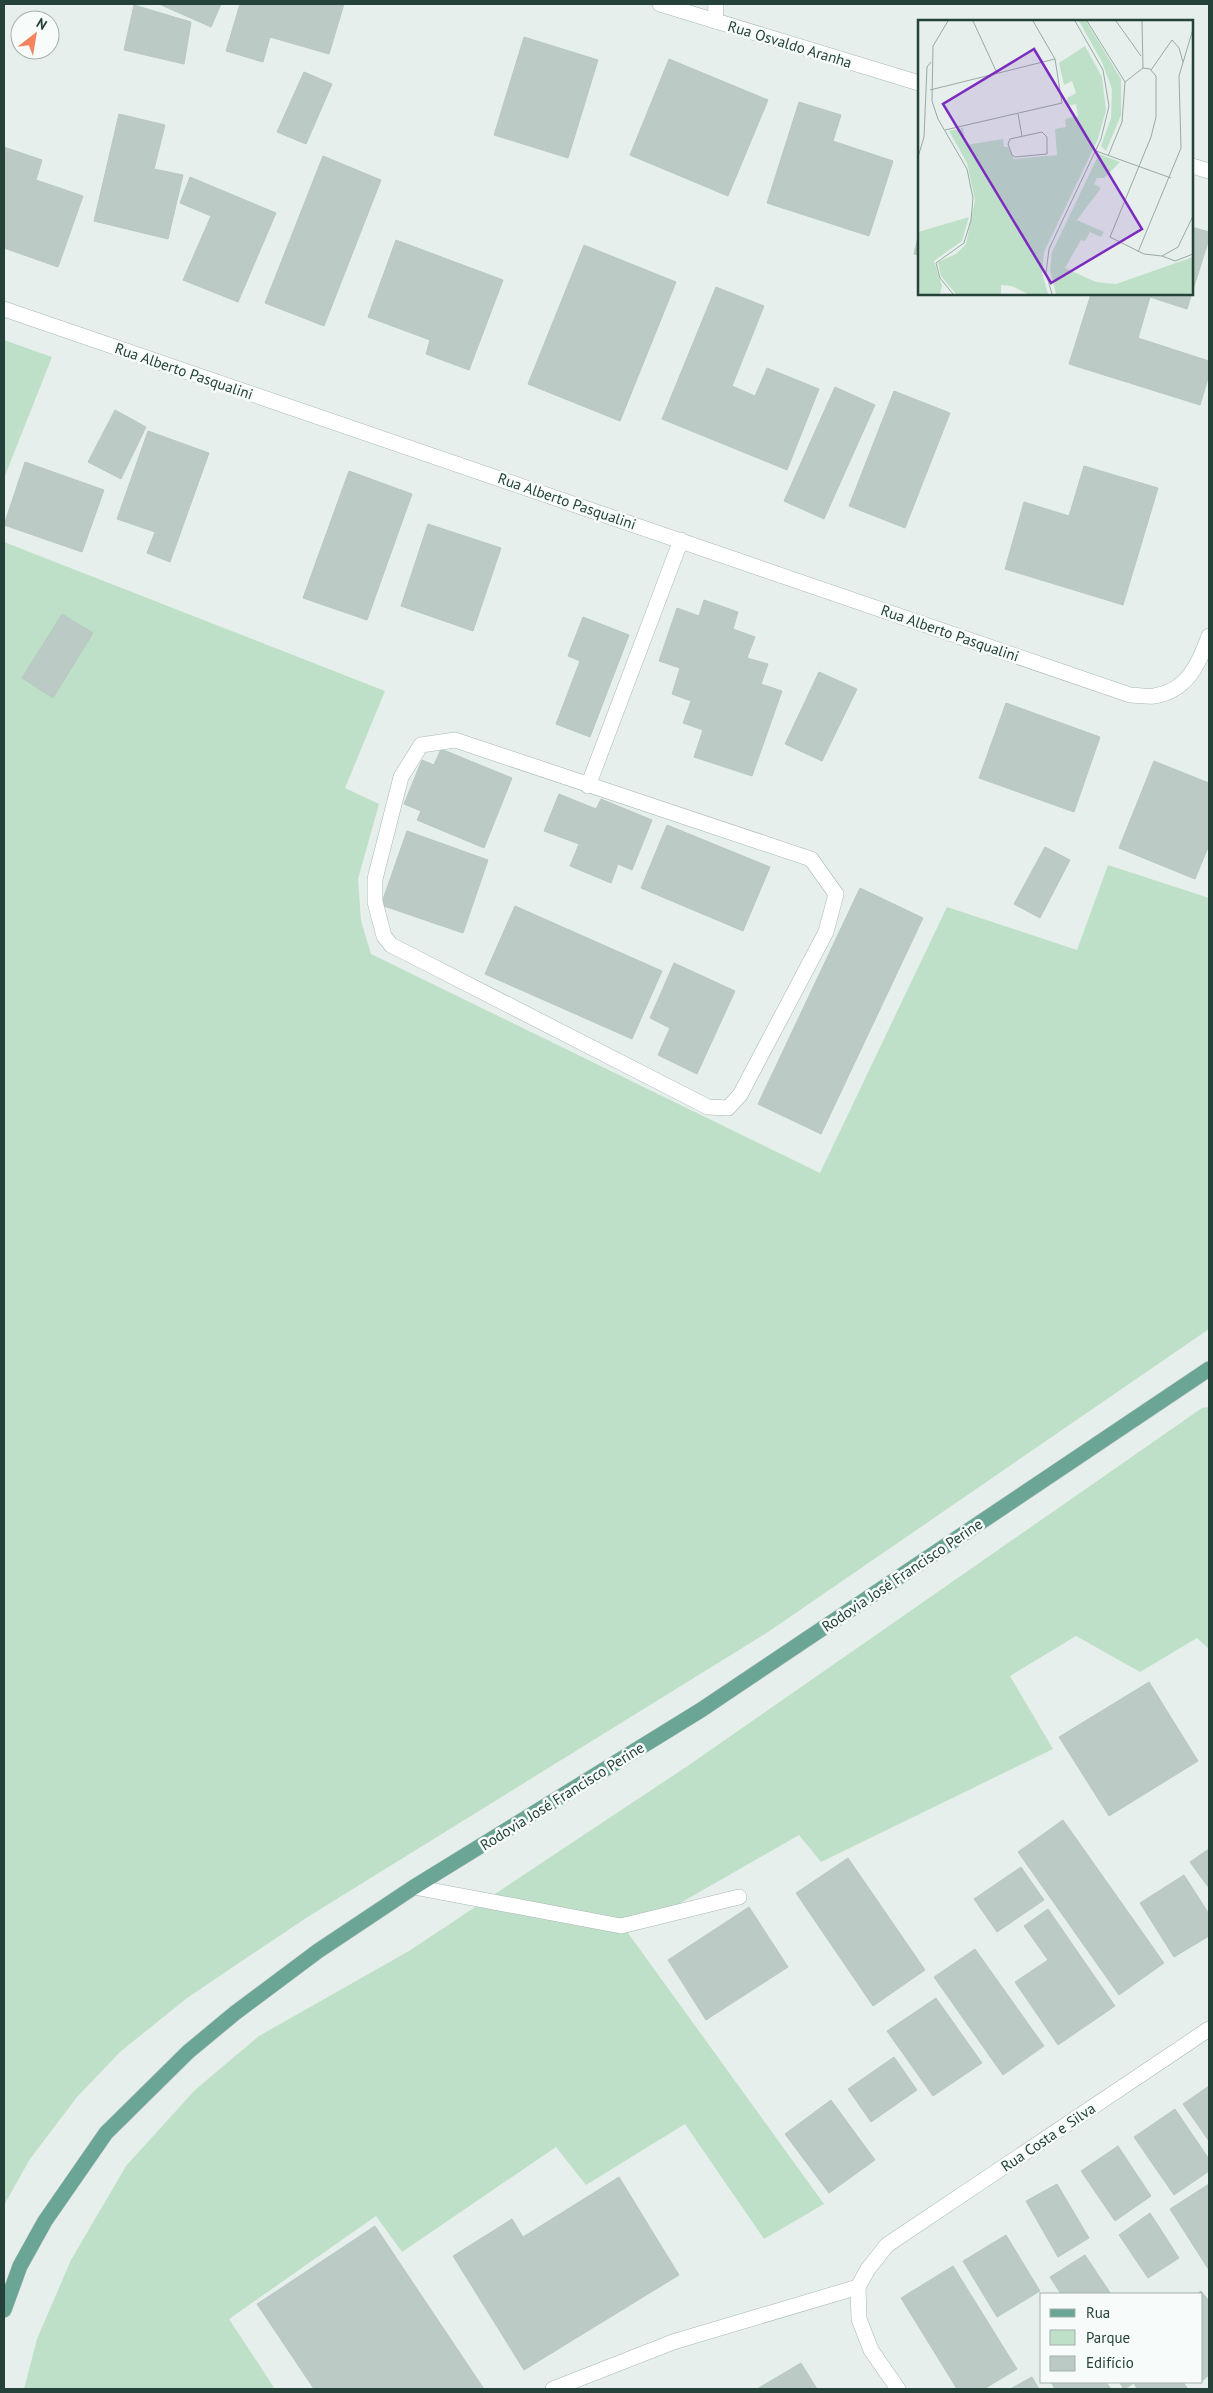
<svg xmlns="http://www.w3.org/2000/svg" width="1213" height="2393" viewBox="0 0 1213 2393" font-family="'PT Sans',sans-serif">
  <rect width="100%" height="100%" fill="#e6efeb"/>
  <!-- green -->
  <g fill="#bfe0c8">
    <path d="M4 340 52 357 4 478Z"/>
    <path d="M4 542 385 691 345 788 379 804 358 879 361 921 371 954 820 1173 947 907 1077 950 1108 865 1209 898V1329L768 1632 306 1918 187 1998 120 2052 77 2097 30 2159 4 2205Z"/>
    <path d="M1209 1407V1649L1197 1638 1140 1672 1076 1636 1010 1676 1053 1749 821 1862 799 1835 628 1933 824 2204 764 2239 685 2124 586 2185 556 2147 402 2252 376 2216 229 2319 275 2389H24L37 2339 71 2260 126 2166 195 2090 259 2036 409 1951 689 1765 1202 1408Z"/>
  </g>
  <!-- building -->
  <g fill="#bbcac4" stroke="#b8c9c2">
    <path d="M159 4H221L211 27Z"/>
    <path d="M240 4H344L329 54 270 37 263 62 226 51Z"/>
    <path d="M134 5 191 22 184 64 124 50Z"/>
    <path d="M524 37 598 60 568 158 494 135Z"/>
    <path d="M669 59 768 100 728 196 630 155Z"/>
    <path d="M304 72 332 84 306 144 277 132Z"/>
    <path d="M799 102 841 115 833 141 893 161 869 236 767 203Z"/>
    <path d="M119 114 165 125 154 169 183 175 168 239 94 221Z"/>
    <path d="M4 147 42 160 36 180 83 196 58 267 4 248Z"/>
    <path d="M323 156 381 180 324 326 265 303Z"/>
    <path d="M190 177 276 213 238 302 183 280 211 216 180 203Z"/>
    <path d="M1192 227 1209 232V239L1187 309 1150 297 1138 338 1209 361V375L1200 405 1069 364 1091 294H1192Z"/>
    <path d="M919 233V255L914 254Z"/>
    <path d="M396 240 503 280 469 370 426 354 430 340 368 317Z"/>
    <path d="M584 245 676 282 620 421 528 384Z"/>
    <path d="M716 287 764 306 732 386 755 396 767 368 819 389 787 470 662 419Z"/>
    <path d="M835 387 875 405 824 519 784 501Z"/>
    <path d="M894 391 950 413 905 528 849 506Z"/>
    <path d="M115 410 146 427 121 479 88 462Z"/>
    <path d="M148 431 209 453 170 562 147 553 155 532 117 519Z"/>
    <path d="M25 462 104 490 82 552 4 525Z"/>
    <path d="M1084 466 1158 488 1123 605 1005 569 1024 502 1069 516Z"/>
    <path d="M349 471 412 494 367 620 303 598Z"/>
    <path d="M428 524 501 548 473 631 401 606Z"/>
    <path d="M704 600 738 612 733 629 755 637 747 658 768 664 761 684 782 691 752 776 694 757 703 730 683 723 691 701 672 694 680 668 659 661 677 608 699 616Z"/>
    <path d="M62 614 93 633 53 698 22 678Z"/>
    <path d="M583 617 629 635 590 737 556 724 580 661 568 656Z"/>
    <path d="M819 672 857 689 822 761 785 744Z"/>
    <path d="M1006 703 1100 737 1074 812 979 778Z"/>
    <path d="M441 749 512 778 484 848 417 820 421 811 404 804 422 760 434 765Z"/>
    <path d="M1154 761 1209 783V845L1195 879 1119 848Z"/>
    <path d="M559 794 596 809 601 799 652 820 632 870 618 864 611 883 570 866 579 844 544 831Z"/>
    <path d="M667 825 770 867 743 931 641 888Z"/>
    <path d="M407 831 488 860 463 933 381 905Z"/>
    <path d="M1045 847 1070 860 1040 918 1014 904Z"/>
    <path d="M860 888 923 918 821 1134 758 1104Z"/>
    <path d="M515 906 662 971 632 1039 485 974Z"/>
    <path d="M674 963 735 991 697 1074 658 1055 670 1028 650 1018Z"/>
    <path d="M1149 1682 1198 1761 1109 1816 1059 1737Z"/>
    <path d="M1063 1820 1164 1963 1119 1995 1018 1852Z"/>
    <path d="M1209 1849V1888L1190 1862Z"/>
    <path d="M848 1858 925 1970 873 2006 796 1893Z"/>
    <path d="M1021 1867 1044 1900 997 1932 974 1899Z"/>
    <path d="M1184 1875 1209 1914V1936L1174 1957 1140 1903Z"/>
    <path d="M749 1907 788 1967 706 2020 668 1960Z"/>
    <path d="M1048 1909 1115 2006 1058 2045 1015 1982 1048 1960 1024 1926Z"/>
    <path d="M975 1949 1044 2046 1003 2075 934 1977Z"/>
    <path d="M936 1998 982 2063 933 2096 887 2031Z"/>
    <path d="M894 2057 917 2090 871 2122 848 2089Z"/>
    <path d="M1209 2086V2141L1183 2104Z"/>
    <path d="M831 2100 875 2160 829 2193 785 2134Z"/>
    <path d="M1175 2109 1209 2159V2171L1174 2195 1134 2137Z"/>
    <path d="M1118 2146 1151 2196 1115 2221 1081 2171Z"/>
    <path d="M619 2177 679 2275 524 2370 453 2256 512 2219 523 2237Z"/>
    <path d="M1057 2184 1089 2238 1058 2257 1026 2201Z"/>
    <path d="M1209 2184V2270L1170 2209Z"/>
    <path d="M1150 2213 1179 2258 1148 2278 1119 2235Z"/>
    <path d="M375 2226 484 2389H314L257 2304Z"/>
    <path d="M1006 2235 1040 2291 997 2317 963 2261Z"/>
    <path d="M1085 2255 1111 2294H1061L1050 2277Z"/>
    <path d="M953 2266 1017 2369 984 2389H957L901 2298Z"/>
    <path d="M1201 2291 1209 2301V2375L1202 2381V2294H1197Z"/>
    <path d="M801 2363 817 2389H757Z"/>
    <path d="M1032 2377 1039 2389H1010Z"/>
    <path d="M1051 2382H1106L1111 2389H1055Z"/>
    <path d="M1119 2382H1183L1188 2389H1137L1134 2383 1124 2389Z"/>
  </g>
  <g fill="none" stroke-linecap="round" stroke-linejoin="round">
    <!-- lane casing -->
    <g stroke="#a8b8b2" stroke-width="16">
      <g id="lane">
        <path d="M414 1887 621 1926 739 1897"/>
        <path d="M553 2389 673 2342 858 2287"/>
      </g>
    </g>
    <!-- street casing -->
    <g stroke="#a8b8b2" stroke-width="16">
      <g id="street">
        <path d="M660 4 919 83"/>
        <path d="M715 21 716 4"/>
        <path d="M1192 166 1209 171"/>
        <path d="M4 309 1130 695C1138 695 1146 697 1154 696 1187 691 1199 664 1209 636"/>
        <path d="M455 740 811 859 836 894 826 932 740 1095 728 1108 708 1107 391 945 384 936 375 902V879L401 777 421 745Z"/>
        <path d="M588 786 681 540"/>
        <path d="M898 2389 871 2350 859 2319 858 2287 868 2269 887 2245 1209 2029"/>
      </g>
    </g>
    <!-- primary casing -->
    <g stroke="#c2cac8" stroke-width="16">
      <path id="primary" d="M4 2310 20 2266 45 2221 106 2133 188 2052 235 2013 318 1951 414 1887 701 1710 1209 1369"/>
    </g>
    <!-- lane -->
    <use href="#lane" stroke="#fff" stroke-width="15"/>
    <!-- street -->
    <use href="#street" stroke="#fff" stroke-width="15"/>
    <!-- primary -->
    <use href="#primary" stroke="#6aa596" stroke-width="15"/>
  </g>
  <g text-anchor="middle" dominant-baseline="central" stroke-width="5" stroke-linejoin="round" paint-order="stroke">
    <!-- street labels -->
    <g font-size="15" fill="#24423a" stroke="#f7fbf9">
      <text transform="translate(790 44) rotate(17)">Rua Osvaldo Aranha</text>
      <text transform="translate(184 371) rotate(19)">Rua Alberto Pasqualini</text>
      <text transform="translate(567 501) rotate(19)">Rua Alberto Pasqualini</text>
      <text transform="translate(950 633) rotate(19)">Rua Alberto Pasqualini</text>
      <text transform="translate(902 1575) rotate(-34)">Rodovia José Francisco Perine</text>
      <text transform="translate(562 1796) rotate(-32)">Rodovia José Francisco Perine</text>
      <text transform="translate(1048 2137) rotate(-34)">Rua Costa e Silva</text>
    </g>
  </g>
  <!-- overview -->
  <g transform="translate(918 20)">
    <rect width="275" height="275" fill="#e6efeb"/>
    <path d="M161 1H168L203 59V95L188 131 183 126 193 98 194 69 184 42ZM167 26 184 57 188 90 180 119 126 232 124 253 130 274H110L94 266 83 265V274H38L23 256 20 242 38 234 48 224 57 180 49 143 31 111 45 108 48 125 85 119 86 127H90L96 139 139 135 137 109 148 107 147 99 160 96 158 84 150 86 149 78 158 73 154 61 146 65 141 43ZM181 134 202 142 186 158H179L176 164 183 168 159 200 186 212 183 217 172 212 167 221 163 220 147 248 178 262 198 264 275 237V274H138L132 250 134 232ZM51 197 44 221 16 241 24 266 22 274H0V212Z" fill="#bfe0c8"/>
    <path fill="none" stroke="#98aaa4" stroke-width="1" d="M30 1 15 26 14 81 20 99 49 149 55 178 53 200 46 223 18 243 22 258 35 274M55 1 79 53M169 1 207 62 204 102 190 136M198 1 223 36M224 1 225 48M225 48 232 49 238 56V97L233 117 192 217 226 234 244 236 260 227 275 196M233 50 254 20 261 28 265 42M207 62 225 48M12 70 137 39M100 94 104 116M27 110 144 83 137 39 115 1M124 112 129 117V134L97 137 94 135 90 124 92 119ZM178 131 253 158M0 137 6 117 9 47 13 42M220 232 263 128 261 56 275 9M244 236 257 241 275 234M134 274 128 253 131 229 183 119 191 86 185 50 157 1"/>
    <path fill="#7b2cbf" fill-opacity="0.15" stroke="#7b2cbf" stroke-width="2.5" d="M116 29 224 209 133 263 25 84Z"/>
    <rect width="275" height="275" fill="none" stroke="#24423a" stroke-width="2.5"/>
  </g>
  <!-- border -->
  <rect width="1213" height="2393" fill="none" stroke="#24423a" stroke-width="10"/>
  <!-- legend -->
  <rect x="1040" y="2293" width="162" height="90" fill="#f7fbf9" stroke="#a3b1ad"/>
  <rect x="1050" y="2309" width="25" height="8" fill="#6aa596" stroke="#a3b1ad"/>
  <text x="1086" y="2318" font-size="15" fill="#24423a">Rua</text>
  <rect x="1050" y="2330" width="25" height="15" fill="#bfe0c8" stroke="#a3b1ad"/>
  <text x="1086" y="2343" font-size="15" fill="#24423a">Parque</text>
  <rect x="1050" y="2356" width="25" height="15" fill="#bbcac4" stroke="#a3b1ad"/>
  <text x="1086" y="2368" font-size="15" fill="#24423a">Edifício</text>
  <!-- north arrow -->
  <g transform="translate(35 35) rotate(31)"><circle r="24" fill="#f7fbf9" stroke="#a3b1ad"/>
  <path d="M0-4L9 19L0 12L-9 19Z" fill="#f4845f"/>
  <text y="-8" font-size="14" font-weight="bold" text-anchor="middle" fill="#24423a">N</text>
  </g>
</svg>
